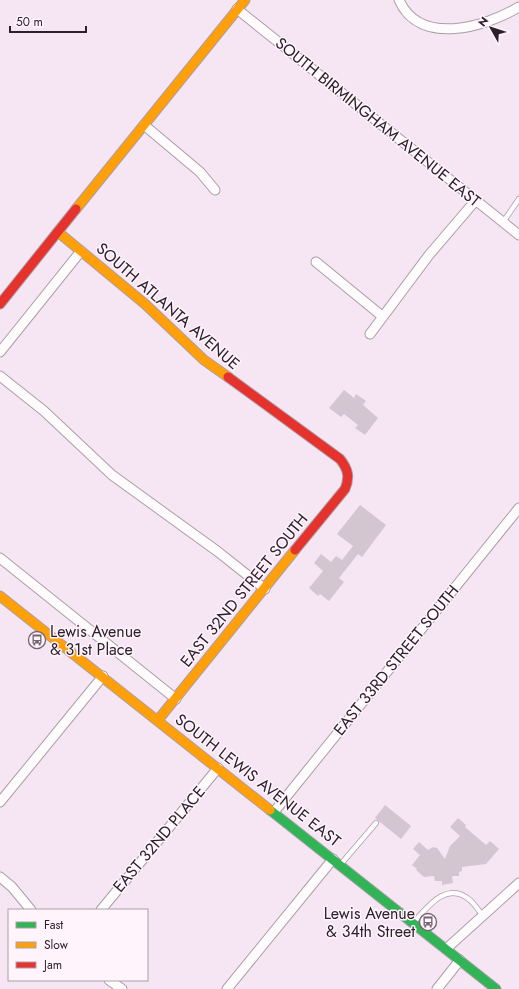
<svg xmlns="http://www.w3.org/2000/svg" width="519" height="989" viewBox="0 0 519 989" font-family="Jost,sans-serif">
  <rect width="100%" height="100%" fill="#f6e6f3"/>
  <!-- building -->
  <g fill="#d3c6d0">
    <path d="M344 390 354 398 356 394 366 401 363 405 378 418 365 435 355 428 358 425 344 414 341 417 329 408Z"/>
    <path d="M360 505 386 525 362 557 358 554 339 578 344 582 329 601 320 594 318 596 309 588 323 571 314 563 321 554 331 562 336 556 342 560 353 546 337 534Z"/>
    <path d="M385 805 411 826 401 839 375 818Z"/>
    <path d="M458 818 466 825 465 827 486 845 490 841 499 849 486 864 462 867V871L459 872V876H452L453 883 442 885V881H435L434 876 424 877 416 870 417 869 412 865 420 855 413 849 419 842 428 850 433 847 437 848 445 859 450 846 460 836 450 827Z"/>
  </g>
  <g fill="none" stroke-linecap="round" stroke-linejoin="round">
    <!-- lane casing -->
    <g stroke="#ab9ea8" stroke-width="6">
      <g id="lane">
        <path d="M503 222 519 199"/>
        <path d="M341 864 376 823"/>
        <path d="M414 922C429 905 448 880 471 901 476 906 479 911 483 916"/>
      </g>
    </g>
    <!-- street casing -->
    <g stroke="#ab9ea8" stroke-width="11">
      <g id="street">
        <path d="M399 0C420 47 485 27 519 7"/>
        <path d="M237 9 519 235"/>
        <path d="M144 125 200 172 215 190"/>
        <path d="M316 262 382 316"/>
        <path d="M370 334 429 255 476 200"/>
        <path d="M0 352 81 251"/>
        <path d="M0 376 44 411 112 475 217 551 265 589"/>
        <path d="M0 558 176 699"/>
        <path d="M0 802 103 676"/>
        <path d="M274 812 519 508"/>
        <path d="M0 877 12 887 31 910"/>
        <path d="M101 910 218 768"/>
        <path d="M446 949 519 883"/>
        <path d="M109 980 122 989"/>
        <path d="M227 989 333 859"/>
        <path d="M437 989 460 960"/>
      </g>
    </g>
    <!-- fast casing -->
    <g stroke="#ab9ea8" stroke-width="11">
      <path id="fast" d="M270 810 496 989"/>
    </g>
    <!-- slow casing -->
    <g stroke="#ab9ea8" stroke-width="11">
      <g id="slow">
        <path d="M76 209 245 0"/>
        <path d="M58 232 145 304 204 360 228 377"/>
        <path d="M0 596 270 810"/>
        <path d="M158 720 295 550"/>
      </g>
    </g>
    <!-- jam casing -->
    <g stroke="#ab9ea8" stroke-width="11">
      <g id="jam">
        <path d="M0 304 76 209"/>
        <path d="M228 377 340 459C348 469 350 477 345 489L295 550"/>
      </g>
    </g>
    <!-- lane -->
    <use href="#lane" stroke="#fefbfd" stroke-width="4.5"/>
    <!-- street -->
    <use href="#street" stroke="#fefbfd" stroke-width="9"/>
    <!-- fast -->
    <use href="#fast" stroke="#30b455" stroke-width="9"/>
    <!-- slow -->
    <use href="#slow" stroke="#ff9f0a" stroke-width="9"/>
    <!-- jam -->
    <use href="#jam" stroke="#e5322d" stroke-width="9"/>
  </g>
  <!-- icons -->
  <defs>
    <g id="bus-ring" transform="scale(0.9)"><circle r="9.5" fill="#fff3fc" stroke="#736670" stroke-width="1.5"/><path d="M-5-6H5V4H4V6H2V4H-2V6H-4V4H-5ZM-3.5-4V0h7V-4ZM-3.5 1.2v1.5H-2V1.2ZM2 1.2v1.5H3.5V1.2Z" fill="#736670"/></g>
  </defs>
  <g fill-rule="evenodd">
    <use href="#bus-ring" x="37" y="640"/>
    <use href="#bus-ring" x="428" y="922"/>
  </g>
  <g text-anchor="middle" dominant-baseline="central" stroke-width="3" stroke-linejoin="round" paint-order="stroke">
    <!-- street labels -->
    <g font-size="16" fill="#2c212a" stroke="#fff3fc">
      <text transform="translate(378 122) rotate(39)">SOUTH BIRMINGHAM AVENUE EAST</text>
      <text transform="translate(168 306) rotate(41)">SOUTH ATLANTA AVENUE</text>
      <text transform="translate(244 590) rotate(-51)">EAST 32ND STREET SOUTH</text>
      <text transform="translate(396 660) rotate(-51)">EAST 33RD STREET SOUTH</text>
      <text transform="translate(258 780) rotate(38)">SOUTH LEWIS AVENUE EAST</text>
      <text transform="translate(159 839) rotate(-50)">EAST 32ND PLACE</text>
    </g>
    <!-- poi labels -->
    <g font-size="16" fill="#2c212a" stroke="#fff3fc" text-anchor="start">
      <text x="50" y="631">Lewis Avenue<tspan x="50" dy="18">&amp; 31st Place</tspan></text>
      <text x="415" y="913" text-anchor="end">Lewis Avenue<tspan x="415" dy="18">&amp; 34th Street</tspan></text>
    </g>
  </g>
  <!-- legend -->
  <rect x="8" y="909" width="140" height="72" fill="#fff3fc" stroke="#ab9fa8"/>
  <rect x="16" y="922" width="20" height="6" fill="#30b455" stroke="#ab9fa8"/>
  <text x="44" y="929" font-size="12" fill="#2c212a">Fast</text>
  <rect x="16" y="942" width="20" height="6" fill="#ff9f0a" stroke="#ab9fa8"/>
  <text x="44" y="949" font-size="12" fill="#2c212a">Slow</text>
  <rect x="16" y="962" width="20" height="6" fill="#e5322d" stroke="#ab9fa8"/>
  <text x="44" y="969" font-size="12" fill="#2c212a">Jam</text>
  <!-- north arrow -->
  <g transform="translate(491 28) rotate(309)" stroke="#fff3fc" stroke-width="3" paint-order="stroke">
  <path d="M0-3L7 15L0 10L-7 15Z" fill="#2c212a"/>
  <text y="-6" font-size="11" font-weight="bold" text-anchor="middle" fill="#2c212a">N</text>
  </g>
  <!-- scale -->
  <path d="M10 26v6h76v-6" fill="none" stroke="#2c212a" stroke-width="2"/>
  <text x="16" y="26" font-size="12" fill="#2c212a" stroke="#fff3fc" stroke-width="3" paint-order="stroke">50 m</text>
</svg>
